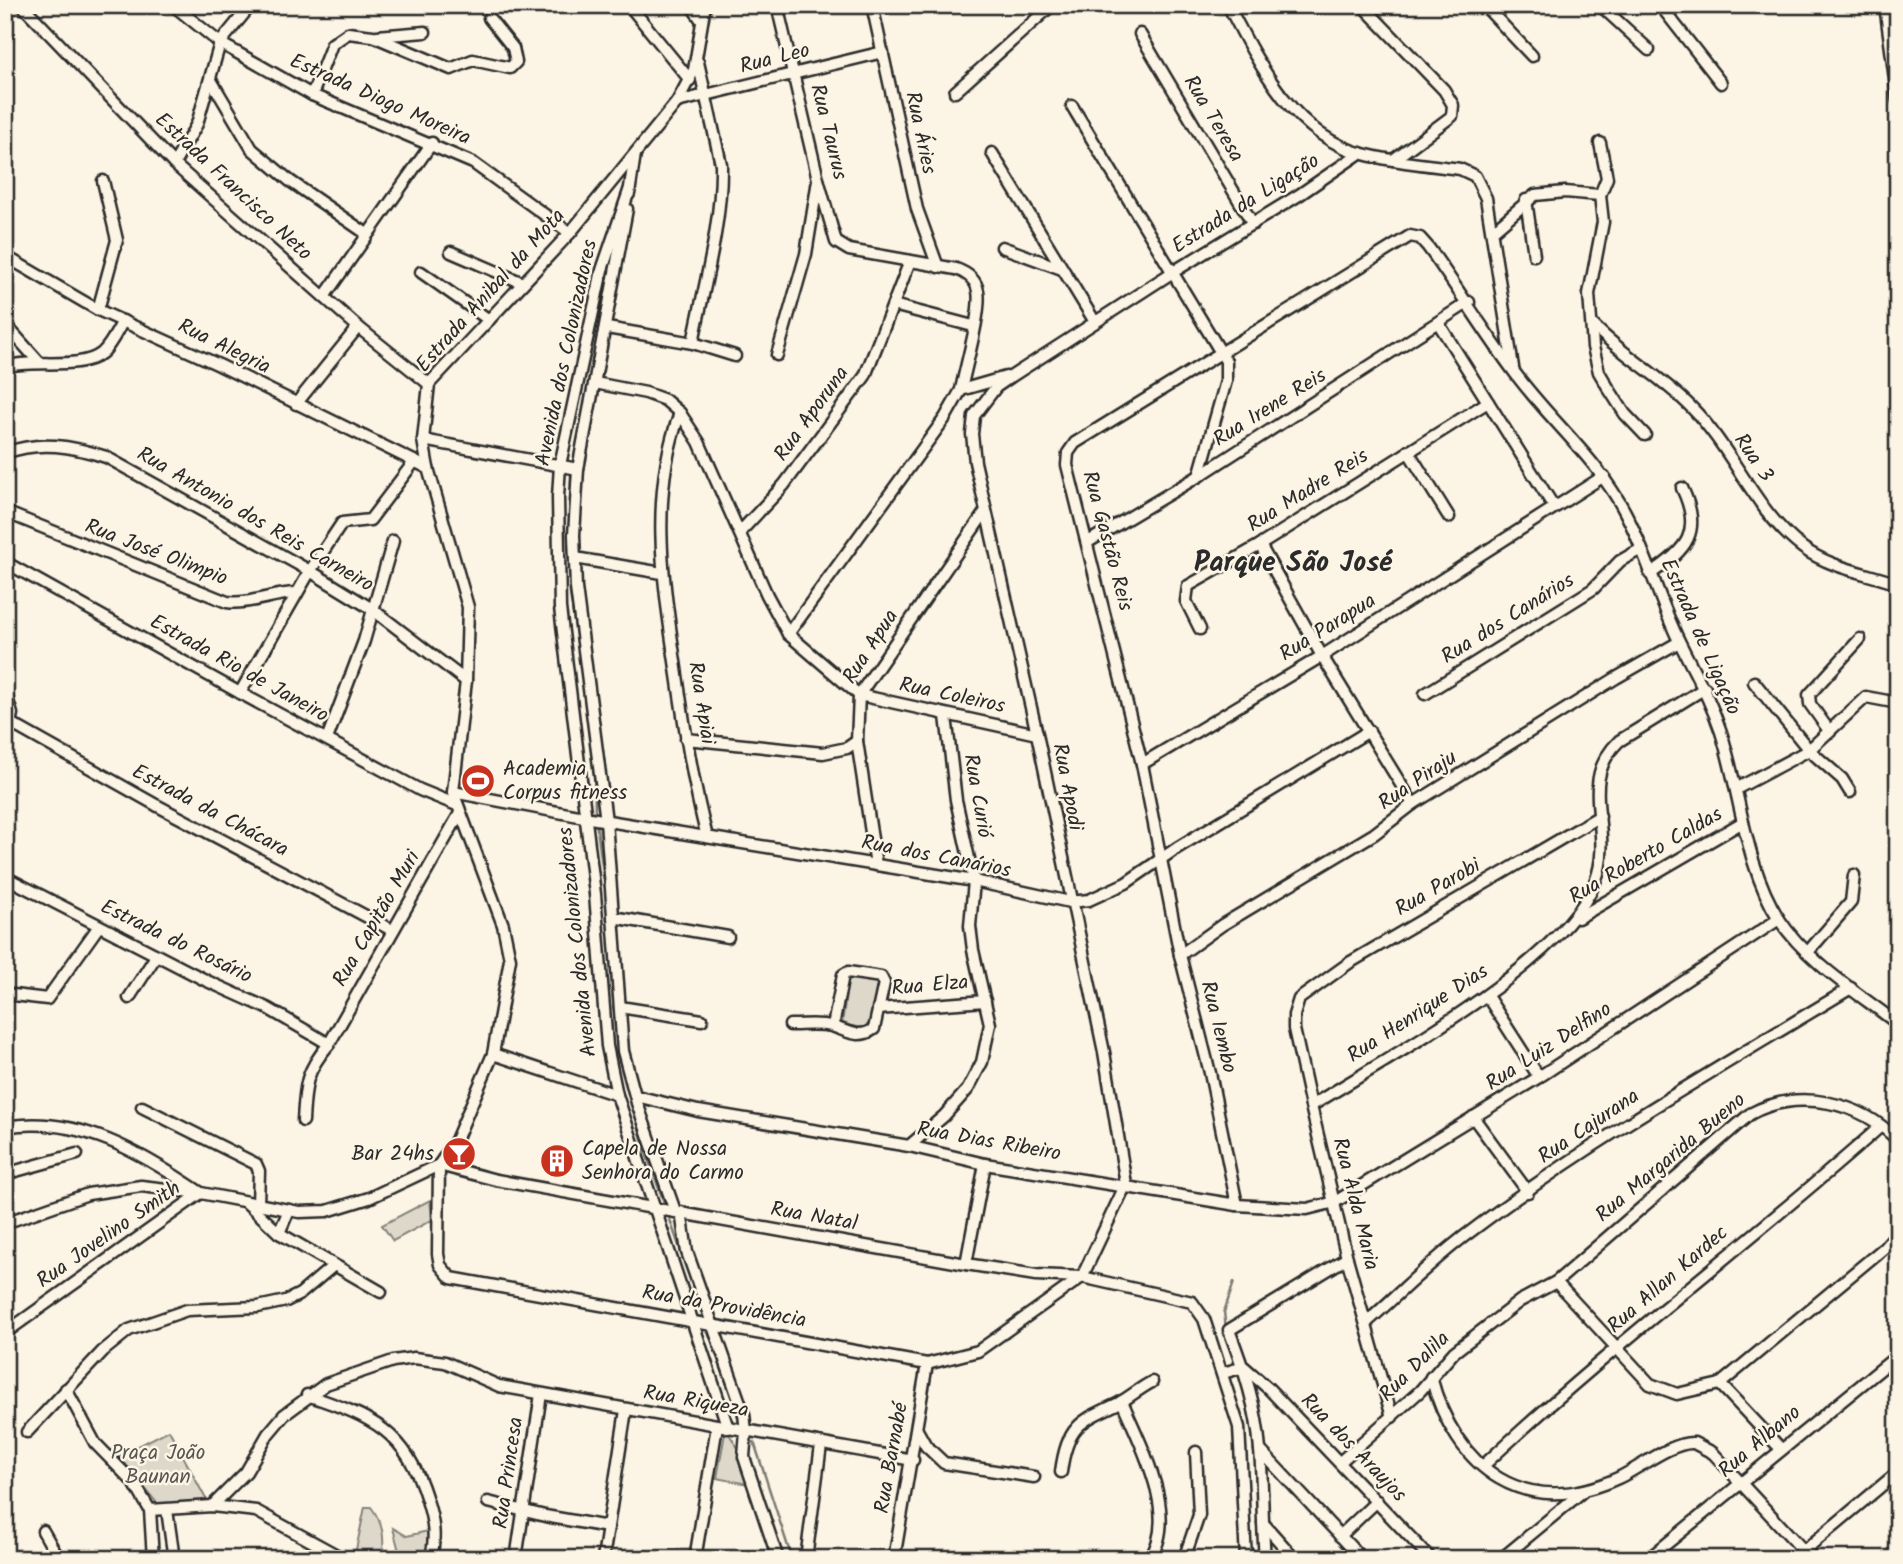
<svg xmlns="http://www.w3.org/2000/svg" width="1903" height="1564" viewBox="0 0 1903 1564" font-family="Kalam,sans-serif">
  <rect width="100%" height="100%" fill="#fcf5e5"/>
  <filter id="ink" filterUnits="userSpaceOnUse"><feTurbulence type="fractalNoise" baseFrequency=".0143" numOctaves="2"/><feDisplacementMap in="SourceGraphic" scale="14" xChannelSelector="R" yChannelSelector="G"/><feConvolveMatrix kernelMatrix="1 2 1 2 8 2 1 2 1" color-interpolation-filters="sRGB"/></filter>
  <g filter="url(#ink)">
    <!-- green -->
    <g fill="#ded8ca" stroke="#84827a" stroke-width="2">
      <path d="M848 978 877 982 871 1029 842 1025Z"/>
      <path d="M430 1200 432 1220 393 1241 382 1225Z"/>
      <path d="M169 1430 207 1501 160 1507 119 1456Z"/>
      <path d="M725 1433 729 1434 738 1448 748 1484 717 1478Z"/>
      <path d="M365 1507H371C384 1524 384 1537 383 1559H354Z"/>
      <path d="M393 1528 407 1536 428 1531 432 1538 428 1559H401Z"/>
    </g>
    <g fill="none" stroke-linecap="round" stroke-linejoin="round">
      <!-- stream -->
      <g stroke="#7d7b74" stroke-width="2.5">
        <path d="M603 308 612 256"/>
        <path d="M570 526 571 473 591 373"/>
        <path d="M570 553V593L584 689"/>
        <path d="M594 761 595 814"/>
        <path d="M596 821 607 902 620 1062 646 1153 666 1208"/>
        <path d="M668 1214 705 1321"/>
        <path d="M707 1327 739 1419"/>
        <path d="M1226 1329 1224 1312 1234 1282"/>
        <path d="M754 1442 792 1559"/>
        <path d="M1256 1468 1258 1500"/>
      </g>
      <!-- minor casing -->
      <g stroke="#2b2b2b" stroke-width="15">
        <g id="minor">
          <path d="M22 5 174 164 358 327 429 384"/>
          <path d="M173 5 220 43 312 95 473 163 570 233"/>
          <path d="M629 5 690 80"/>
          <path d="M691 5 702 21"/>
          <path d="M777 5 818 179 836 242 849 250 956 269C967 273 976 279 978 291 982 311 965 368 961 390"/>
          <path d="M872 5 917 209 938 267"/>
          <path d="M1228 5C1258 63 1294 136 1363 154 1394 162 1428 165 1460 169L1475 176 1486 198 1513 367"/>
          <path d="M1362 5 1444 90 1453 105 1452 116 1393 160"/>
          <path d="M1484 5 1532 56"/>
          <path d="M1600 5 1649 50"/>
          <path d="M1660 5 1721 83"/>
          <path d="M1885 5 1898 101"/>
          <path d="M1140 34 1253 224"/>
          <path d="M377 36 425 32"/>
          <path d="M211 80 252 149 290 181 367 234"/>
          <path d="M955 92 1052 5"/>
          <path d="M312 95 332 44 348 33 373 36 451 69 473 60 510 68 516 62 513 48 489 18"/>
          <path d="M677 102 883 52"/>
          <path d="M1072 106 1226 361V381L1199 476"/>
          <path d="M992 153 1095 322"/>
          <path d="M174 164 197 124 220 43 251 5"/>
          <path d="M629 191 602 270 560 465 558 497 560 608 595 894 607 1046 617 1095 728 1428"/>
          <path d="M629 194 635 154"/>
          <path d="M1600 195 1607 178 1600 143"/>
          <path d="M1526 200 1534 255"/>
          <path d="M627 209 578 469 574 535 576 588 606 821 623 1051 637 1103 675 1211"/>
          <path d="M1493 231 1535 195 1565 192 1600 195 1603 222 1589 294 1593 347 1599 372 1609 389 1625 414 1645 435"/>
          <path d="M1002 247 1062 269"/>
          <path d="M451 252 523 283"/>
          <path d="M5 256 98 310 219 365 428 468"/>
          <path d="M421 272 489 320"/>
          <path d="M324 297 432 143"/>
          <path d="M893 305 973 326"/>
          <path d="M98 310 117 240 103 181"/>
          <path d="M5 324 38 361"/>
          <path d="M1439 324 1554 507"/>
          <path d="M1593 325C1623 356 1661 376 1691 407 1734 450 1754 511 1803 548 1830 568 1867 573 1898 584"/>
          <path d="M607 328 693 343 735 356"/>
          <path d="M693 343C704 285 722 224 721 164L698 62"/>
          <path d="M777 355 806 254 818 180"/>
          <path d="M5 367C34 358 80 371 102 353 111 345 117 331 123 321"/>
          <path d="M595 383 646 393 665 400 680 413 699 442 767 595 788 634 859 695 1037 734"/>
          <path d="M296 404 358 327"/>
          <path d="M680 413C648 499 664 586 677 675 685 730 693 784 707 837"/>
          <path d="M423 440 578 469"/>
          <path d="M1408 451 1449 517"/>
          <path d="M5 453C40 440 72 446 106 457L310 571 372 609 466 681"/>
          <path d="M5 512 227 602C250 605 273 593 297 593"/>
          <path d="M740 532 784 485 865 376 910 261"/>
          <path d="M1088 542 1199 476 1469 302"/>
          <path d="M1260 545 1322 656 1413 804"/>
          <path d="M575 558 662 573"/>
          <path d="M5 562 240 693 420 790 457 805"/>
          <path d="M1650 574C1687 550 1703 532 1682 488"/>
          <path d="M1200 629 1186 601 1188 586 1260 545 1488 402"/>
          <path d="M788 634 945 418 961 390 1006 377"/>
          <path d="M1754 682 1809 750 1842 779 1850 792"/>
          <path d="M5 691 12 714 5 745"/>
          <path d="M240 693 310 571 342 523 370 520 414 462"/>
          <path d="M1425 694 1593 589 1620 561 1641 549"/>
          <path d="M5 720 156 805 392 930"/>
          <path d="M1830 732 1810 704 1809 695 1860 639"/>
          <path d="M327 739 364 641 393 541"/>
          <path d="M686 739 823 753 847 748 857 741"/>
          <path d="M1142 764 1322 656 1604 476"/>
          <path d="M1736 789 1809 750 1866 697 1898 703"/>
          <path d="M453 792 584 817 974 881 1070 902 1089 900 1126 883 1177 848 1369 731"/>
          <path d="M876 865 857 741 859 695 985 512"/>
          <path d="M5 877 207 981 267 1008 329 1044"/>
          <path d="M613 917 728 937"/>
          <path d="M1578 918 1743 822"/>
          <path d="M1808 952 1851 902 1854 875"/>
          <path d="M1180 955 1222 925 1374 834 1413 804 1616 678 1679 642"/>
          <path d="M5 994 47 999 99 926"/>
          <path d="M1487 996 1539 1077"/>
          <path d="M129 998 156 956"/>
          <path d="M620 1007 702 1020"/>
          <path d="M878 1009 985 1001"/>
          <path d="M790 1025C803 1025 818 1023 831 1026 846 1030 858 1040 874 1029L884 983 881 977 848 972 843 975 833 1026"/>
          <path d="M493 1054 617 1095"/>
          <path d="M636 1096 698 1111 909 1146 985 1164 1237 1205 1307 1209 1335 1202 1539 1077 1779 919"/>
          <path d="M1311 1106C1387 1058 1563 964 1595 882 1616 830 1575 784 1619 741L1705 688"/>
          <path d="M142 1107 256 1164 259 1171 258 1205"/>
          <path d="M1473 1117 1528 1192"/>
          <path d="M303 1121C305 1085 305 1072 329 1044L460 813"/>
          <path d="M5 1127C78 1114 142 1153 201 1193L5 1333"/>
          <path d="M909 1146 944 1116 968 1089 982 1062 990 1024 973 950 970 926 974 881 956 800 946 716"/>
          <path d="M5 1174 77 1154"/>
          <path d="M246 1202 279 1233 381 1292"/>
          <path d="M1237 1205 1210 1073 1180 955 1142 764 1067 465 1068 453 1075 443 1410 236 1420 238 1428 247C1458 288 1484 332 1515 373 1551 422 1598 459 1626 514 1647 555 1659 600 1679 641 1695 674 1709 696 1721 732 1740 791 1745 867 1779 919 1807 962 1858 993 1898 1024"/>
          <path d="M681 1212 687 1252 744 1414 746 1431 744 1457 778 1559"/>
          <path d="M5 1223 88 1194 141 1186 201 1193 299 1212 327 1211 369 1198 439 1165 456 1140 493 1054 510 959 503 925 453 792 466 681 468 607 428 468 423 440 429 384 570 233 677 102 694 70 705 5"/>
          <path d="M279 1233 289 1210"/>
          <path d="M966 1264 985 1164"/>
          <path d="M1556 1282 1650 1384 1677 1394 1720 1384 1884 1248 1898 1232"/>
          <path d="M1366 1323C1400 1293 1433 1259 1470 1232 1590 1141 1722 1066 1851 988"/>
          <path d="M1223 1373 1244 1367 1269 1389 1431 1559"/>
          <path d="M1431 1377C1455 1469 1525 1521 1618 1478 1638 1469 1673 1441 1694 1443L1713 1453 1803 1550"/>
          <path d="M1720 1384 1781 1449"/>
          <path d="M66 1389 95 1443 134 1483 150 1510 153 1559"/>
          <path d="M307 1395C373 1417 406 1431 427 1500 433 1519 437 1539 430 1559"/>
          <path d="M1122 1401C1139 1442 1181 1517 1149 1559"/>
          <path d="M1392 1417 1347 1258 1311 1106 1294 1029V1015L1299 999 1349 963 1600 816"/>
          <path d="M917 1430 926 1446 944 1463 1034 1477"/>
          <path d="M27 1432 103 1351 129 1330 187 1310 258 1307 286 1301 300 1294 333 1266"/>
          <path d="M1260 1450 1362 1559"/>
          <path d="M1340 1462 1420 1391 1454 1352 1520 1301 1556 1282 1750 1114C1798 1088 1861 1101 1898 1141"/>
          <path d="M1483 1466C1610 1346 1751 1242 1881 1126"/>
          <path d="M1061 1472C1067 1426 1080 1421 1119 1403 1130 1397 1140 1388 1152 1382"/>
          <path d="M488 1502 545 1516 608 1527"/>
          <path d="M212 1506 246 1472 268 1434 284 1415 326 1384 393 1361 414 1358 445 1362 499 1386 913 1460"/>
          <path d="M150 1510 212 1506 256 1511 344 1559"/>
          <path d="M167 1510 174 1559"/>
          <path d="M1263 1523 1295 1559"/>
          <path d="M43 1531 59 1559"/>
          <path d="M1340 1536 1377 1501"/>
          <path d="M516 1559 541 1394"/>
          <path d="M603 1559 626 1410"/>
          <path d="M695 1559 717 1426"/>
          <path d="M806 1559 821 1445"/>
          <path d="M894 1559 927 1364"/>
          <path d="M1184 1559 1199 1515 1196 1452"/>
          <path d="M1246 1559 1239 1427 1204 1319 1192 1302 1082 1277 1036 1275 966 1264 496 1180 439 1165 438 1254 440 1265 451 1278 927 1364 978 1351 1082 1277 1126 1184 1104 1052 1037 734 975 462 972 434 974 416 996 387 1012 376 1173 272 1299 195 1360 153"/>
          <path d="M1265 1559C1262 1523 1263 1486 1260 1450 1257 1408 1244 1369 1229 1330L1347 1258"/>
          <path d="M1501 1559 1582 1492"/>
          <path d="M1648 1559 1898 1355"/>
          <path d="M1794 1559 1898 1472"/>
        </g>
      </g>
      <!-- minor -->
      <use href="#minor" stroke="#fcf5e5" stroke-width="10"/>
    </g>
  </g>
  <!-- icons -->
  <defs>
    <g id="stadium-disc" transform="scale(1.75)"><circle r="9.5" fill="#c8321e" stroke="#fcf5e5"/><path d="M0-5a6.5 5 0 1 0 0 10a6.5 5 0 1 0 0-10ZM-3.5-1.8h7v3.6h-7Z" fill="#fff"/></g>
    <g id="bar-disc" transform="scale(1.75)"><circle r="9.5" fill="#c8321e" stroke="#fcf5e5"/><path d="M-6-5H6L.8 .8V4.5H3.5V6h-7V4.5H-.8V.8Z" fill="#fff"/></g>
    <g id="building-disc" transform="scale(1.75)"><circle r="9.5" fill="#c8321e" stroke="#fcf5e5"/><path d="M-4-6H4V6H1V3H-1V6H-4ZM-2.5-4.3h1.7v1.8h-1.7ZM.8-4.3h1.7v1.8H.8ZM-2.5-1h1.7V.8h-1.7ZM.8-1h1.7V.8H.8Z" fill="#fff"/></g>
  </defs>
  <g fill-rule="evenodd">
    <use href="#stadium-disc" x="478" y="781"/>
    <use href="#bar-disc" x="459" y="1154"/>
    <use href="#building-disc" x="557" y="1161"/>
  </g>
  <g text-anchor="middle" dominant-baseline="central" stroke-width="5" stroke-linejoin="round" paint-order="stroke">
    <!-- street labels -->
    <g font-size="21" fill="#2b2b2b" stroke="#fcf5e5">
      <text transform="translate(775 59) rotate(-14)">Rua Leo</text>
      <text transform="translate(380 100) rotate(24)">Estrada Diogo Moreira</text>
      <text transform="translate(1213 119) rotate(59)">Rua Teresa</text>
      <text transform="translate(828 132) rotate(76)">Rua Taurus</text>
      <text transform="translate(920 133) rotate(78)">Rua Áries</text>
      <text transform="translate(233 187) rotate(43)">Estrada Francisco Neto</text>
      <text transform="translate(1246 204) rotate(-32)">Estrada da Ligação</text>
      <text transform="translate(491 291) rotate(-48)">Estrada Anibal da Mota</text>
      <text transform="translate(224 347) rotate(26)">Rua Alegria</text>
      <text transform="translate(567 353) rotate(-78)">Avenida dos Colonizadores</text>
      <text transform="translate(1270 408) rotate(-32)">Rua Irene Reis</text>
      <text transform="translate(812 414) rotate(-54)">Rua Aporuna</text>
      <text transform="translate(1753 458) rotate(56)">Rua 3</text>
      <text transform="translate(1308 491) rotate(-32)">Rua Madre Reis</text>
      <text transform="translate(255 520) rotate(30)">Rua Antonio dos Reis Carneiro</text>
      <text transform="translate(1107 541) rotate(75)">Rua Gastão Reis</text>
      <text transform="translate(156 553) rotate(21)">Rua José Olimpio</text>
      <text transform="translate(1508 619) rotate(-32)">Rua dos Canários</text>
      <text transform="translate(1328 628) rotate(-32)">Rua Parapua</text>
      <text transform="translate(1700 637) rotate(66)">Estrada de Ligação</text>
      <text transform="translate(871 647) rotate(-57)">Rua Apua</text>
      <text transform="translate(239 669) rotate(29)">Estrada Rio de Janeiro</text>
      <text transform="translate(952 696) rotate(12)">Rua Coleiros</text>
      <text transform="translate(701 703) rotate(81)">Rua Apiai</text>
      <text transform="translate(1418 781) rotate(-34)">Rua Piraju</text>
      <text transform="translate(1067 787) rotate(79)">Rua Apodi</text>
      <text transform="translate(977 796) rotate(80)">Rua Curió</text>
      <text transform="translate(210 811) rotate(28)">Estrada da Chácara</text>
      <text transform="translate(1646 856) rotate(-30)">Rua Roberto Caldas</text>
      <text transform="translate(936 857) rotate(11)">Rua dos Canários</text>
      <text transform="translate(1438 888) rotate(-30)">Rua Parobi</text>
      <text transform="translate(377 919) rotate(-60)">Rua Capitão Muri</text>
      <text transform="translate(176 942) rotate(26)">Estrada do Rosário</text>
      <text transform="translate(578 942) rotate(-96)">Avenida dos Colonizadores</text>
      <text transform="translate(930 986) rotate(-5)">Rua Elza</text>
      <text transform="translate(1418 1014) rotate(-33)">Rua Henrique Dias</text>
      <text transform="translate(1218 1027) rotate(76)">Rua Iembo</text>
      <text transform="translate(1549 1047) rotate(-33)">Rua Luiz Delfino</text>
      <text transform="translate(1589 1127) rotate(-34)">Rua Cajurana</text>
      <text transform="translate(989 1142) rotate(10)">Rua Dias Ribeiro</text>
      <text transform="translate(1671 1158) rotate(-40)">Rua Margarida Bueno</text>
      <text transform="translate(1355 1204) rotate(76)">Rua Alda Maria</text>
      <text transform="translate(814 1217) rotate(10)">Rua Natal</text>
      <text transform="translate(109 1235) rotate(-35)">Rua Jovelino Smith</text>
      <text transform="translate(1668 1280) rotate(-41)">Rua Allan Kardec</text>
      <text transform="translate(724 1307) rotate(10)">Rua da Providência</text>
      <text transform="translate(1415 1367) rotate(-45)">Rua Dalila</text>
      <text transform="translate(696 1402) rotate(10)">Rua Riqueza</text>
      <text transform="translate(1760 1442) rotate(-40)">Rua Albano</text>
      <text transform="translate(1353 1448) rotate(46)">Rua dos Araujos</text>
      <text transform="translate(892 1458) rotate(-80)">Rua Barnabé</text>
      <text transform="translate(509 1473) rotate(-82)">Rua Princesa</text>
    </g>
    <!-- poi labels -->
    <g font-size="21" fill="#2b2b2b" stroke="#fcf5e5" text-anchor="start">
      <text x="503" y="769">Academia<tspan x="503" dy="24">Corpus fitness</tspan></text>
      <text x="582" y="1149">Capela de Nossa<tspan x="582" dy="24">Senhora do Carmo</tspan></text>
      <text x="434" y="1154" text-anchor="end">Bar 24hs</text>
    </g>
    <!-- park labels -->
    <g font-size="21" fill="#585653" stroke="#fcf5e5">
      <text x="158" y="1453">Praça João<tspan x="158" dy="24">Baunan</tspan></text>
    </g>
    <!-- district labels -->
    <g font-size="28" font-weight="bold" fill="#2b2b2b" stroke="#fcf5e5">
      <text x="1293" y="563">Parque São José</text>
    </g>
  </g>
  <!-- margin -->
  <rect width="1903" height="1564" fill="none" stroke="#fcf5e5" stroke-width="28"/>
  <rect x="14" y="14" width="1875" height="1536" fill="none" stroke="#2b2b2b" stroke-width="2.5" filter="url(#ink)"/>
</svg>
